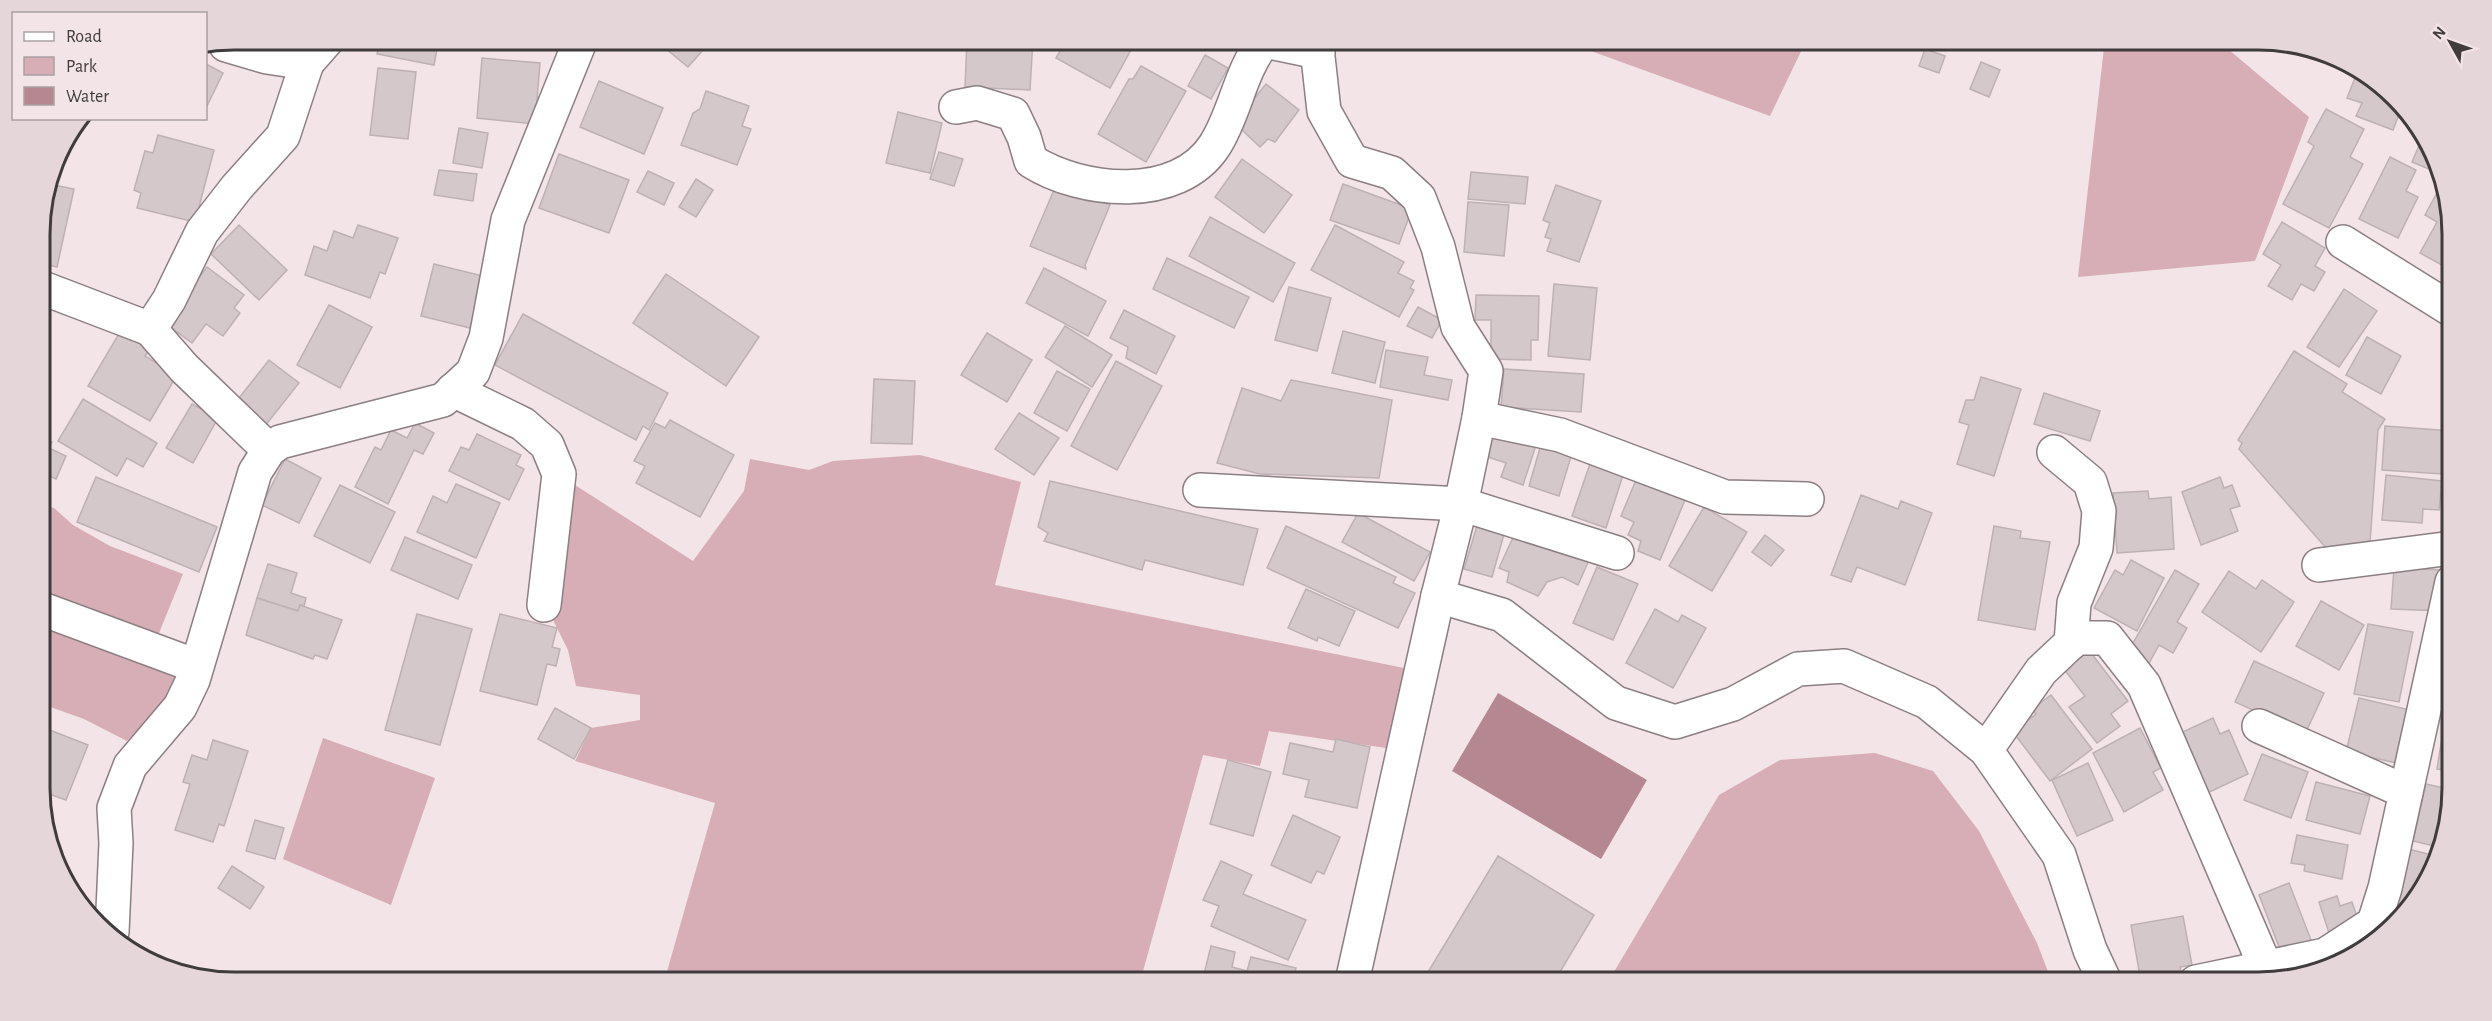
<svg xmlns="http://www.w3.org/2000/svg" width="2492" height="1021" viewBox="0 0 2492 1021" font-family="'Alegreya Sans',sans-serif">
  <rect width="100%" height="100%" fill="#f2e4e7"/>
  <!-- park -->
  <g fill="#d7adb6">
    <path d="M1558 39H1807L1770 116Z"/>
    <path d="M2105 39H2216L2309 117 2255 261 2078 277Z"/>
    <path d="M920 455 1021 482 995 585 1404 668 1386 748 1269 731 1260 766 1203 755 1140 982H664L715 803 575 761 591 728 640 720V695L576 686 568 650 552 618 575 485 693 561 744 491 750 459 809 470 833 461Z"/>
    <path d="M41 505 54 508 73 525 110 546 183 574 159 633 145 639 41 597Z"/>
    <path d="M42 628 175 677 162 708 127 741 84 719 42 704Z"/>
    <path d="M323 738 435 778 391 905 283 859Z"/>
    <path d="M1875 753 1933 771 1979 831 2037 943 2052 982H1608L1719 795 1780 760Z"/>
  </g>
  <!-- water -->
  <path fill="#b58791" d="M1498 693 1647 780 1601 859 1452 771Z"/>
  <!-- building -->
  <g fill="#d5c8cb" stroke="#beb1b4" stroke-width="1.5">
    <path d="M380 39H439L434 65 377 54Z"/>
    <path d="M654 39H709L711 41 688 67Z"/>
    <rect x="925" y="39" width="35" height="9"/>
    <path d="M967 39H1033L1030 90 965 87Z"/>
    <path d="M1067 39H1116L1132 48 1110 88 1056 58Z"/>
    <path d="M1925 49 1945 56 1939 73 1919 66Z"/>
    <path d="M1205 55 1228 68 1211 99 1188 86Z"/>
    <path d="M482 58 540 63 535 124 477 118Z"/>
    <path d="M1981 62 2000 70 1989 97 1970 89Z"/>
    <path d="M206 64 223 73 206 108Z"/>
    <path d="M1141 66 1186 91 1146 162 1098 134 1129 79H1133Z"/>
    <path d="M378 68 416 72 408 139 370 135Z"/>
    <path d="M2357 73 2403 104 2393 130 2356 116 2362 103 2347 98Z"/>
    <path d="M599 81 663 108 644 154 580 127Z"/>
    <path d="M1266 84 1299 110 1275 142 1268 139 1260 147 1240 128 1237 120Z"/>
    <path d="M706 91 749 106 742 126 751 129 737 165 681 145 693 113 700 109Z"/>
    <path d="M2326 109 2364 129 2350 157 2363 164 2329 228 2283 204 2314 146 2308 142Z"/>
    <path d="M898 112 942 123 930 173 886 163Z"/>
    <path d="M459 128 488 133 482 168 453 163Z"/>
    <path d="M2424 134 2433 148 2441 174 2412 162Z"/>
    <path d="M158 135 214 150 195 222 137 208 141 193 134 190 145 151 153 153Z"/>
    <path d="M939 152 963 159 954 186 930 179Z"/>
    <path d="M559 154 629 180 609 233 539 208Z"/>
    <path d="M2390 157 2416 170 2406 191 2418 197 2398 238 2359 219Z"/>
    <path d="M1242 159 1292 195 1264 233 1215 197Z"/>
    <path d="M439 170 477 174 473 201 434 195Z"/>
    <path d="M648 171 674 183 664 205 637 192Z"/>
    <path d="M1471 172 1528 177 1525 204 1468 199Z"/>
    <path d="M696 179 713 190 696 217 679 207Z"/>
    <path d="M1057 183 1110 205 1085 265 1086 269 1030 246Z"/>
    <path d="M49 184 74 189 57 267 40 263 39 221Z"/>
    <path d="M1343 184 1412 209 1399 244 1330 220Z"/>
    <path d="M1556 185 1601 201 1579 262 1547 251 1551 239 1545 237 1550 223 1543 220Z"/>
    <path d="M2440 187 2446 191 2451 208V270L2420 253 2437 222 2425 215Z"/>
    <path d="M1468 202 1509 205 1504 256 1464 252Z"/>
    <path d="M1210 217 1295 263 1273 302 1189 256Z"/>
    <path d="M2282 222 2325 248 2315 266 2325 272 2314 291 2301 284 2292 300 2268 286 2281 265 2263 254Z"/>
    <path d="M239 225 287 270 259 300 211 254Z"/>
    <path d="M358 225 398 238 385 274 380 272 370 298 305 275 314 246 327 251 334 231 353 238Z"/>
    <path d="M1335 225 1404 262 1398 273 1414 281 1410 288 1414 290 1399 317 1311 270Z"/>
    <path d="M1167 258 1249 297 1234 328 1153 289Z"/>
    <path d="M434 264 483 276 470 328 421 316Z"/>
    <path d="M207 267 244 295 234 308 240 313 223 336 206 324 192 343 165 323Z"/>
    <path d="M1044 268 1106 301 1088 336 1026 303Z"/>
    <path d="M666 274 759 337 726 386 633 323Z"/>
    <path d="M1554 284 1597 288 1590 360 1548 356Z"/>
    <path d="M1289 287 1331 298 1317 351 1275 340Z"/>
    <path d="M2344 289 2377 311 2339 367 2307 347Z"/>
    <path d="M1476 295 1539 296 1538 340H1531V360L1491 359V320H1475Z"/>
    <path d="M329 305 372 327 340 388 297 365Z"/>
    <path d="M1418 307 1442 320 1432 338 1407 326Z"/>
    <path d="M1124 310 1175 336 1156 374 1126 358 1128 347 1110 338Z"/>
    <path d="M523 314 668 393 649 430 643 426 636 440 495 365Z"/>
    <path d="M1065 326 1112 355 1092 387 1045 357Z"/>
    <path d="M1343 331 1385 342 1375 383 1332 373Z"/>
    <path d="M120 332 150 349 145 356 177 375 150 421 88 386Z"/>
    <path d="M987 333 1032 360 1007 402 961 375Z"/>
    <path d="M2367 337 2401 356 2381 394 2346 375Z"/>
    <path d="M1386 350 1428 357 1424 375 1452 380 1448 400 1380 387Z"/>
    <path d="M2294 351 2347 384 2342 392 2385 419 2378 430 2370 543 2327 549 2239 449 2242 443 2238 440Z"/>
    <path d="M269 360 299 383 265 426 235 403Z"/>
    <path d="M1116 361 1162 386 1117 470 1071 446Z"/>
    <path d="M1504 369 1584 374 1581 412 1501 407Z"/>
    <path d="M1057 371 1090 389 1067 431 1034 413Z"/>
    <path d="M1981 377 2021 389 1994 476 1957 464 1969 425 1959 422 1966 400H1974Z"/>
    <path d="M874 379 915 381 912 444 871 443Z"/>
    <path d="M1291 380 1392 400 1379 478 1260 474 1217 463 1242 388 1281 401Z"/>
    <path d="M2044 393 2100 411 2090 441 2034 424Z"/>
    <path d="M83 399 157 443 143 467 127 458 117 476 58 441Z"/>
    <path d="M192 404 218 418 193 463 166 448Z"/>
    <path d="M1019 413 1059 438 1034 475 995 449Z"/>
    <path d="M670 420 734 455 700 517 636 483 645 466 634 461 655 423 665 428Z"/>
    <path d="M415 423 434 433 423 454 414 450 388 504 355 487 375 447 381 450 391 430 407 438Z"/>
    <path d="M1495 425 1538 439 1523 485 1501 477 1506 463 1485 456Z"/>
    <path d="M2385 426 2452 431 2450 462H2444L2443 474 2382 470Z"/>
    <path d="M477 434 521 455 516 465 524 469 509 500 449 471 461 447 469 450Z"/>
    <path d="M41 437 52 442 49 448 66 456 56 479 41 472Z"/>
    <path d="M1542 441 1573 450 1559 496 1529 486Z"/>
    <path d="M285 459 321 478 299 523 262 505Z"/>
    <path d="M1591 461 1624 472 1606 528 1572 516Z"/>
    <path d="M2386 475 2442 481 2439 510 2423 509 2422 523 2382 520Z"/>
    <path d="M96 477 217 527 199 572 77 522Z"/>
    <path d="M2220 477 2224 488 2232 485 2240 506 2230 509 2238 531 2201 545 2182 492Z"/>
    <path d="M1636 480 1685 500 1660 560 1638 551 1641 541 1628 535 1634 522 1621 516Z"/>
    <path d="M1050 481 1258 529 1243 585 1145 560 1142 570 1044 541 1048 533 1038 527Z"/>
    <path d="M2448 483H2452V507H2446Z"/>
    <path d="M456 484 500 503 476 558 417 532 433 496 447 503Z"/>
    <path d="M340 485 395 512 370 563 314 536Z"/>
    <path d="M2148 491 2149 499 2171 497 2174 549 2117 553 2113 493Z"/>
    <path d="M1861 495 1898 509 1901 501 1932 513 1905 585 1857 567 1851 582 1831 575Z"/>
    <path d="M1704 507 1747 532 1712 591 1669 566Z"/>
    <path d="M1358 513 1430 552 1414 581 1342 542Z"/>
    <path d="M1479 519 1506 527 1492 577 1464 569Z"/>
    <path d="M1286 526 1396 577 1393 583 1415 593 1398 628 1267 568Z"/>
    <path d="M1994 526 2021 531 2020 538 2050 542 2035 630 1978 620Z"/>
    <path d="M1516 531 1589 560 1578 585 1562 577 1547 582 1538 596 1507 582 1509 572 1499 568Z"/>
    <path d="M1765 535 1784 550 1771 566 1752 552Z"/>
    <path d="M405 537 472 565 458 599 391 570Z"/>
    <path d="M2131 560 2164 578 2137 631 2094 608 2115 570 2123 575Z"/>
    <path d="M268 564 297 573 291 593 306 598 304 606 300 605 298 611 257 598Z"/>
    <path d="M1597 567 1638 584 1613 640 1573 623Z"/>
    <path d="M2394 568 2445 570 2443 611 2391 609Z"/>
    <path d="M2175 570 2199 584 2177 622 2187 628 2173 653 2159 645 2147 667 2133 643Z"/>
    <path d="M2229 571 2256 589 2262 580 2294 602 2261 652 2202 612Z"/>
    <path d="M1306 589 1355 611 1339 646 1318 637 1317 641 1288 628Z"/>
    <path d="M257 598 298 611 300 605 342 620 327 659 315 655 313 659 246 635Z"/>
    <path d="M2321 601 2364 625 2339 670 2296 646Z"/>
    <path d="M1655 609 1678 622 1682 615 1706 628 1673 688 1626 663Z"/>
    <path d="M417 614 472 629 440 745 385 730Z"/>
    <path d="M500 614 557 628 552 647 560 649 556 666 547 664 537 705 480 691Z"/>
    <path d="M2368 624 2413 632 2399 702 2354 694Z"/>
    <path d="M2088 649 2128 701 2111 714 2120 726 2097 743 2069 707 2085 696 2063 668Z"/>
    <path d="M2254 661 2324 693 2305 734 2235 702Z"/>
    <path d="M2051 695 2092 749 2050 781 2013 732 2036 714 2032 709Z"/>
    <path d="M2359 698 2410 710 2397 763 2346 752Z"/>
    <path d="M555 708 591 728 574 759 538 739Z"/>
    <path d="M2446 713 2453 714V771L2437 769Z"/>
    <path d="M2213 718 2220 734 2229 730 2248 774 2203 795 2176 735Z"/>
    <path d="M42 727 88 745 66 800 43 792Z"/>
    <path d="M2140 728 2161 768 2153 772 2163 790 2124 812 2093 753Z"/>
    <path d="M1336 739 1370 747 1357 808 1305 797 1309 780 1283 774 1290 743 1333 752Z"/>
    <path d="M213 740 248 751 224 826 219 824 213 842 175 830 190 784 183 782 192 755 207 760Z"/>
    <path d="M2262 754 2308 772 2291 818 2244 800Z"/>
    <path d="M1228 760 1271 772 1253 836 1210 824Z"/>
    <path d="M2088 763 2113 820 2077 836 2052 780Z"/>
    <path d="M2316 782 2370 796 2360 834 2306 820Z"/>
    <path d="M2426 784 2453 790 2443 848 2413 841Z"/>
    <path d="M1293 815 1340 837 1324 874 1317 871 1311 883 1271 865Z"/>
    <path d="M255 820 284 828 275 859 246 851Z"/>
    <path d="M2297 835 2348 845 2342 879 2304 871 2305 865 2291 863Z"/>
    <path d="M2405 848 2439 857 2411 907 2391 902Z"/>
    <path d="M1498 856 1594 915 1554 982H1422Z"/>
    <path d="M1221 861 1252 875 1243 894 1306 920 1288 960 1211 926 1219 906 1203 900Z"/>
    <path d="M232 866 264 887 250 909 218 888Z"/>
    <path d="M2289 883 2311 940 2281 952 2259 895Z"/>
    <path d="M2337 896 2340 906 2352 902 2361 929 2331 939 2319 902Z"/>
    <path d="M2183 916 2192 965 2180 967 2182 977 2141 982 2131 925Z"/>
    <path d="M1211 946 1235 952 1232 967 1247 971 1251 957 1296 968 1293 982H1202Z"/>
  </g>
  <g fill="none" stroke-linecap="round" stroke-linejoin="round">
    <!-- minor casing -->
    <g stroke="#8c7f82" stroke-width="36">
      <g id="minor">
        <path d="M1316 39 1324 111 1352 161 1392 173 1419 198 1438 247 1458 327 1486 371 1479 418 1461 504 1438 596 1352 982"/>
        <path d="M226 45 267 57 307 63 328 39"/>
        <path d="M956 107 977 103 1013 114 1024 137 1031 161C1081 193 1178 203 1215 145 1236 112 1239 73 1264 41L1318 52"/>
        <path d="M2343 242 2452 310"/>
        <path d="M40 287 150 329 169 300 202 232 237 187 283 136 307 63"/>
        <path d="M150 329 184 368 269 450"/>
        <path d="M453 390 523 424 547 445 559 474 544 605"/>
        <path d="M1479 418 1560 435 1725 497 1807 499"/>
        <path d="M2054 452 2090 482 2099 511 2096 548 2074 603 2071 643"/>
        <path d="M1200 490 1461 504 1617 553"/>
        <path d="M2319 565 2452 548"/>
        <path d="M1438 596 1502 615 1616 703 1675 722 1733 704 1798 669 1844 666 1927 702 1986 750 2059 855 2090 950 2105 982"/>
        <path d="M42 609 196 666"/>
        <path d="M2259 726 2406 792"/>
        <path d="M1986 750 2041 671 2076 638H2107L2144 685 2266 968"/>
        <path d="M112 932 116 843 114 808 130 766 180 707 193 680 255 472 269 450 280 442 443 400 473 372 486 338 508 220 581 39"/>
        <path d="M2196 982 2325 955 2374 923 2385 888 2452 582"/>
      </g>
    </g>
    <!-- minor -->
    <use href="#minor" stroke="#fff" stroke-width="33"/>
  </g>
  <!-- crop -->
  <path d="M0 0H2492V1021H0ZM234 50H2258A184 184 0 0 1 2442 234V788A184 184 0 0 1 2258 972H234A184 184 0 0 1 50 788V234A184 184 0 0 1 234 50Z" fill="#e4d6d9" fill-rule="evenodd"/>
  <path fill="none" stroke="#403b3c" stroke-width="3" d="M234 50H2258A184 184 0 0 1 2442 234V788A184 184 0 0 1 2258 972H234A184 184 0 0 1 50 788V234A184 184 0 0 1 234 50Z"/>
  <!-- legend -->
  <rect x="12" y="12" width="195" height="108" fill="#f2e4e7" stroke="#aba0a3" stroke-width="1.5"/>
  <rect x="24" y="32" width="30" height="9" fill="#ffffff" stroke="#aba0a3" stroke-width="1.5"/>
  <text x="66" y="42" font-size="18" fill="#403b3c">Road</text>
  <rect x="24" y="57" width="30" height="18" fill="#d7adb6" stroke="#aba0a3" stroke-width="1.5"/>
  <text x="66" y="72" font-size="18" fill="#403b3c">Park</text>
  <rect x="24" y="87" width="30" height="18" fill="#b58791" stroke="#aba0a3" stroke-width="1.5"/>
  <text x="66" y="102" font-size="18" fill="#403b3c">Water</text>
  <!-- north arrow -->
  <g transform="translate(2450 42) rotate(310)" stroke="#f2e4e7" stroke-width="4.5" paint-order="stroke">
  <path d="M0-4.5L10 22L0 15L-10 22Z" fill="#403b3c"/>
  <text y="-9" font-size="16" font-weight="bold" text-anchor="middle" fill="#403b3c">N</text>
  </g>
</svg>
